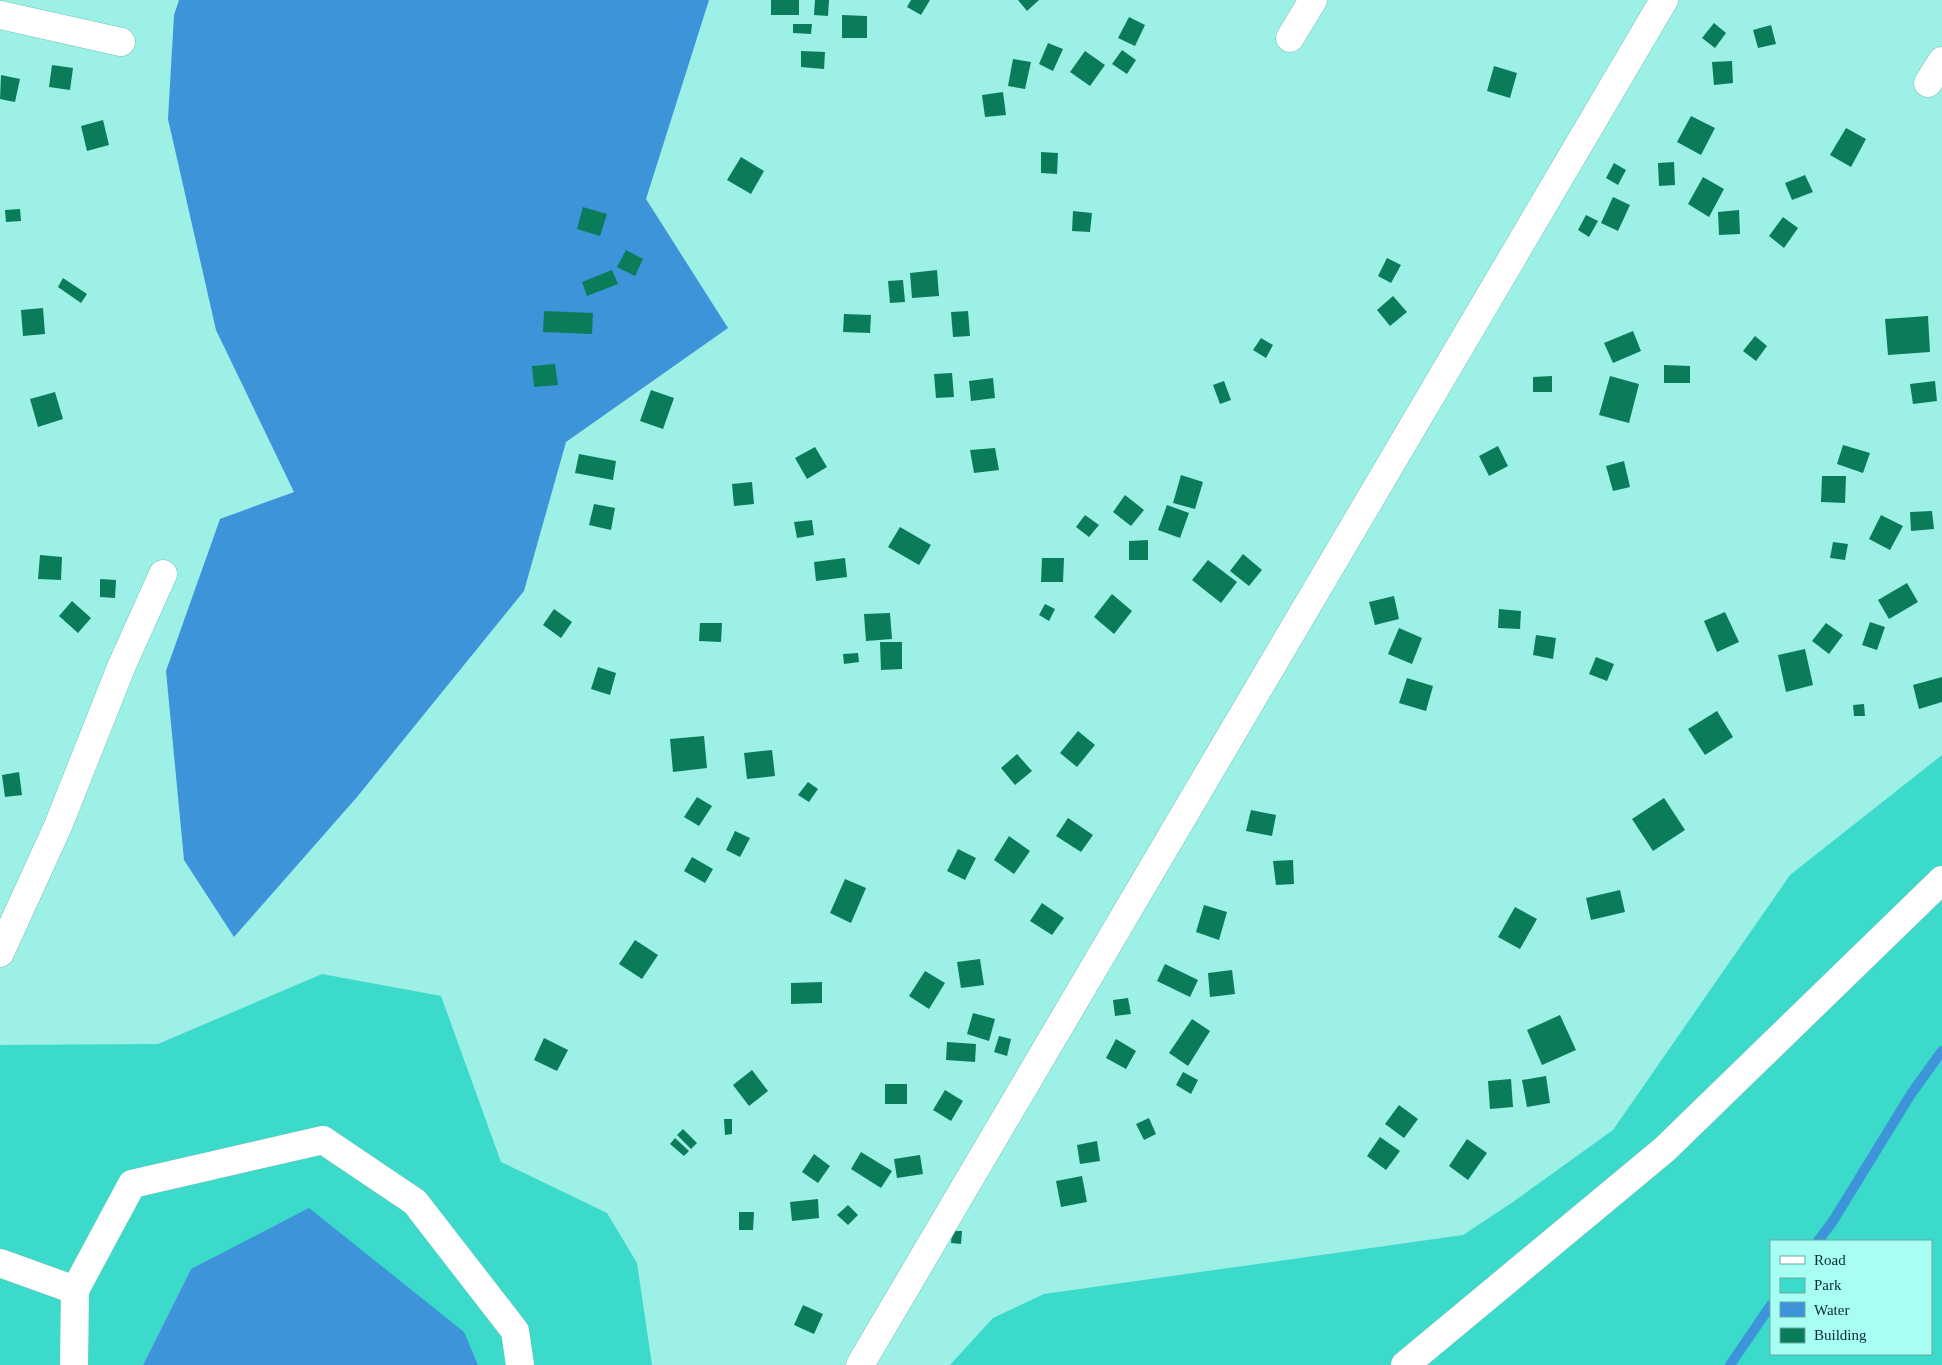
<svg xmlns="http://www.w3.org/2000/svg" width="1942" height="1365" viewBox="0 0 1942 1365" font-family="'Times New Roman',serif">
  <rect width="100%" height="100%" fill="#9cf0e5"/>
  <!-- green -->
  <g fill="#3bdacb" fill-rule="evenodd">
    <path d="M1942 755V1365H950L993 1318 1044 1294 1463 1235 1513 1202 1613 1130 1790 875ZM1771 1241H1931V1354H1771Z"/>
    <path d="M322 974 441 996 501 1162 607 1213 637 1263 652 1365H478L463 1332 191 1269 143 1365H0V1045L158 1044Z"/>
  </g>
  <!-- water -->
  <g fill="#3d94d9">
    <path d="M179 0H709L646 199 728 328 566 442 524 591 357 797 234 937 184 860 166 671 220 519 294 492 216 330 168 119 174 15Z"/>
    <path d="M309 1208 464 1332 478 1365H143L191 1269Z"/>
  </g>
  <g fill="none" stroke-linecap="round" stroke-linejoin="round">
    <!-- stream -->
    <g stroke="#3d94d9" stroke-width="10">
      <path d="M1818 1241 1833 1221 1911 1094 1942 1051"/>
      <path d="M1730 1365 1771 1305"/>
    </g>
  </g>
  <!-- building -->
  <g fill="#0b7c5a">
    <rect x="771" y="0" width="28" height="15"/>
    <path d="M815 0H829L828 16 814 15Z"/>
    <path d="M911 0H930L921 15 907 7Z"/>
    <path d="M1018 0H1039L1027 11Z"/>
    <path d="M842 15 867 16V38H842Z"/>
    <path d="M1129 17 1145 25 1135 46 1118 38Z"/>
    <path d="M1714 23 1726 33 1715 48 1702 38Z"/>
    <path d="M793 24H812L811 34 793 33Z"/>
    <path d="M1771 25 1776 44 1758 48 1753 30Z"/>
    <path d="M1048 43 1063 49 1053 71 1039 64Z"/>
    <path d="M1122 50 1136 60 1127 74 1112 64Z"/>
    <path d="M801 51 825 52 824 69 801 67Z"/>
    <path d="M1085 51 1105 65 1090 86 1070 72Z"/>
    <path d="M1013 59 1031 62 1025 89 1008 86Z"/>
    <path d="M1732 61 1733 83 1714 85 1712 62Z"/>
    <path d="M52 65 73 68 70 90 49 87Z"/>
    <path d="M1494 66 1517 73 1510 98 1487 91Z"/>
    <path d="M1 75 20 79 15 102 0 99Z"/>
    <path d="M1003 92 1006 115 985 117 982 95Z"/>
    <path d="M1691 116 1715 128 1701 155 1677 142Z"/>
    <path d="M103 120 109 145 87 151 81 126Z"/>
    <path d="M1846 128 1866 139 1851 167 1830 155Z"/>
    <path d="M1041 152 1058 153 1057 174 1041 173Z"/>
    <path d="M741 157 764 171 751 194 727 180Z"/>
    <path d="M1674 162 1675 185 1659 186 1658 163Z"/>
    <path d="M1614 163 1626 170 1618 185 1606 178Z"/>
    <path d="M1805 175 1813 192 1792 200 1785 183Z"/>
    <path d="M1703 177 1724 189 1709 217 1688 204Z"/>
    <path d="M1613 197 1630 205 1618 231 1601 223Z"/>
    <path d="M583 207 607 214 600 236 577 229Z"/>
    <path d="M20 209 21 221 6 222 5 210Z"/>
    <path d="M1739 210 1740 234 1719 235 1718 212Z"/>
    <path d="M1073 211 1092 213 1090 232 1072 231Z"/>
    <path d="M1586 215 1598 221 1589 237 1578 230Z"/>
    <path d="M1783 217 1798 228 1784 248 1769 236Z"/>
    <path d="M626 250 643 259 635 276 617 267Z"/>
    <path d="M1387 258 1401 265 1391 283 1378 276Z"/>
    <path d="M612 270 618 284 587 296 582 282Z"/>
    <path d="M937 270 939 296 912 298 910 273Z"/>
    <path d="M63 278 87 294 81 303 58 287Z"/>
    <path d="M903 280 905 302 890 303 888 281Z"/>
    <path d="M1393 296 1407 312 1390 326 1377 310Z"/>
    <path d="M43 308 45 334 23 336 21 310Z"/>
    <path d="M544 311 593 313 592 334 543 332Z"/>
    <path d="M968 311 970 336 953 337 951 312Z"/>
    <path d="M844 314 871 315 870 333 843 332Z"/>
    <path d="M1928 316 1930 352 1888 355 1885 319Z"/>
    <path d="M1633 331 1641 351 1613 363 1604 343Z"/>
    <path d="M1755 336 1767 346 1756 361 1743 351Z"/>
    <path d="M1261 338 1273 345 1266 358 1253 350Z"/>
    <path d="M555 364 558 385 534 387 532 366Z"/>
    <path d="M1664 365 1690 366V383H1664Z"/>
    <path d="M952 373 954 397 936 398 934 374Z"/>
    <path d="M1552 376V392H1533V377Z"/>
    <path d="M1610 376 1639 384 1629 423 1599 415Z"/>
    <path d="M993 378 995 398 971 401 969 381Z"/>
    <path d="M1224 381 1231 400 1220 404 1213 385Z"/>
    <path d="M1935 381 1937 401 1913 404 1910 384Z"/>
    <path d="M651 390 674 398 663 429 640 421Z"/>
    <path d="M55 392 63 419 38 427 30 399Z"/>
    <path d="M1843 445 1870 453 1863 473 1837 464Z"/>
    <path d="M1498 446 1508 466 1489 476 1479 456Z"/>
    <path d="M815 447 827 467 807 479 795 458Z"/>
    <path d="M995 448 999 470 974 473 970 450Z"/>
    <path d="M579 454 616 461 613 480 575 473Z"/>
    <path d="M1624 461 1630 487 1613 491 1606 466Z"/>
    <path d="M1181 475 1203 482 1195 509 1173 503Z"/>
    <path d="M1822 476H1846L1845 503 1821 502Z"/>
    <path d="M752 482 754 504 734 506 732 484Z"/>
    <path d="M1125 495 1144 510 1131 526 1113 512Z"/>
    <path d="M594 504 615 508 611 530 589 525Z"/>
    <path d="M1167 505 1189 513 1180 538 1158 530Z"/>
    <path d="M1932 511 1934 529 1911 531 1910 512Z"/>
    <path d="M1085 515 1099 525 1089 537 1076 527Z"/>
    <path d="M1881 515 1903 526 1890 550 1869 539Z"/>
    <path d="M812 520 814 535 797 538 794 522Z"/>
    <path d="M900 527 931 545 919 565 888 547Z"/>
    <path d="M1148 540V560H1129V541Z"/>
    <path d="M1833 542 1848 544 1845 560 1830 558Z"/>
    <path d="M1243 554 1262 570 1249 586 1230 571Z"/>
    <path d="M40 555 62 557 61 580 38 579Z"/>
    <path d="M845 558 847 577 816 581 814 562Z"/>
    <path d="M1042 558H1064L1063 582H1041Z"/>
    <path d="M1208 560 1237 582 1221 603 1192 580Z"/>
    <path d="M100 579 116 580 115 598 100 597Z"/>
    <path d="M1907 583 1918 602 1889 619 1878 600Z"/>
    <path d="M1112 594 1132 611 1114 634 1094 617Z"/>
    <path d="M1394 596 1399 619 1375 625 1369 602Z"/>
    <path d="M72 601 91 618 78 633 59 616Z"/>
    <path d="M1045 604 1055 609 1049 621 1039 615Z"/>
    <path d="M554 609 572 622 561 638 543 625Z"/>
    <path d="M1499 609 1521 611 1520 629 1498 628Z"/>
    <path d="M1725 612 1739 642 1717 652 1704 621Z"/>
    <path d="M890 613 892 639 866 641 864 614Z"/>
    <path d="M1870 622 1885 627 1877 650 1862 645Z"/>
    <path d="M700 623H722L721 642 699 641Z"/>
    <path d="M1826 623 1843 635 1829 654 1812 641Z"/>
    <path d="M1399 628 1422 638 1412 664 1388 654Z"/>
    <path d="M1536 635 1556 638 1553 659 1533 655Z"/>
    <path d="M880 642H902V669L881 670Z"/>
    <path d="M1805 649 1813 685 1786 692 1778 655Z"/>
    <path d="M858 653 859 662 844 664 843 654Z"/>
    <path d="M1596 657 1614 664 1607 681 1589 674Z"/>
    <path d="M598 667 616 673 610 695 591 689Z"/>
    <path d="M1942 677V702L1919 709 1913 685Z"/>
    <path d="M1407 678 1433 686 1426 711 1399 703Z"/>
    <path d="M1864 704 1865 716H1854L1853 705Z"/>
    <path d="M1717 711 1733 737 1705 755 1688 729Z"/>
    <path d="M1078 731 1095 745 1077 767 1060 753Z"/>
    <path d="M704 736 707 768 673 772 670 739Z"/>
    <path d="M772 750 775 776 747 779 744 753Z"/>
    <path d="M1017 754 1032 771 1015 785 1001 768Z"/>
    <path d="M19 772 22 795 5 797 2 775Z"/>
    <path d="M808 782 818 789 809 802 798 795Z"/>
    <path d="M697 797 712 806 699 826 684 817Z"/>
    <path d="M1664 798 1685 830 1653 851 1632 819Z"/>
    <path d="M1251 810 1276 815 1272 836 1246 831Z"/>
    <path d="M1068 818 1093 835 1081 852 1056 836Z"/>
    <path d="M735 831 750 838 740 857 726 850Z"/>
    <path d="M1009 836 1030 851 1014 874 994 860Z"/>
    <path d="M958 849 976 858 965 880 947 871Z"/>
    <path d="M692 857 713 869 705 883 684 871Z"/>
    <path d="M1293 860 1294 884 1276 885 1273 861Z"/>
    <path d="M845 879 866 888 851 923 830 913Z"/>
    <path d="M1620 890 1625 912 1591 920 1586 898Z"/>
    <path d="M1042 903 1064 918 1052 935 1030 921Z"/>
    <path d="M1204 905 1227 912 1219 940 1196 932Z"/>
    <path d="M1515 907 1537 919 1520 949 1498 937Z"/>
    <path d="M635 940 658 955 642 979 619 964Z"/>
    <path d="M980 959 984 985 961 988 957 962Z"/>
    <path d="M1165 964 1198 980 1190 997 1157 981Z"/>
    <path d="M1232 970 1235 994 1210 997 1208 973Z"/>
    <path d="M925 971 945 983 929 1009 909 996Z"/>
    <path d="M822 982V1003L791 1004V983Z"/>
    <path d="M1128 998 1131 1014 1115 1016 1113 1000Z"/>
    <path d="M973 1013 995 1019 989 1041 967 1034Z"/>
    <path d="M1560 1015 1576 1050 1542 1065 1527 1030Z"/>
    <path d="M1192 1019 1210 1031 1188 1066 1169 1053Z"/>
    <path d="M999 1036 1011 1039 1007 1056 994 1052Z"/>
    <path d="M544 1038 568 1050 557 1071 534 1060Z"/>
    <path d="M1116 1039 1136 1051 1126 1069 1106 1058Z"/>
    <path d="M947 1042 976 1044 975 1062 946 1060Z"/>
    <path d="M752 1070 768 1091 749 1106 733 1085Z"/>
    <path d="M1183 1072 1198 1080 1191 1094 1176 1085Z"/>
    <path d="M1546 1076 1550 1103 1527 1107 1522 1080Z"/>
    <path d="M1511 1079 1513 1107 1490 1109 1488 1081Z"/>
    <rect x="885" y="1084" width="22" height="20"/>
    <path d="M945 1090 963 1101 951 1121 933 1110Z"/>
    <path d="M1399 1105 1418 1119 1404 1138 1385 1124Z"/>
    <path d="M1149 1118 1156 1134 1144 1140 1136 1124Z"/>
    <path d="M724 1119H732V1134L725 1135Z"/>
    <path d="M683 1129 697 1143 691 1149 677 1135Z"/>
    <path d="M1380 1137 1400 1151 1386 1170 1367 1156Z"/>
    <path d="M675 1138 689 1151 684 1156 670 1144Z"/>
    <path d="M1467 1139 1487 1153 1468 1180 1449 1166Z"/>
    <path d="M1097 1141 1100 1161 1080 1164 1077 1145Z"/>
    <path d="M861 1152 892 1171 881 1188 851 1169Z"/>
    <path d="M814 1154 830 1166 818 1183 802 1172Z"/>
    <path d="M920 1155 923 1174 897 1178 894 1159Z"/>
    <path d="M1082 1176 1087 1202 1061 1207 1056 1181Z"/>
    <path d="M818 1199 819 1218 792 1221 790 1202Z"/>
    <path d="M848 1205 858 1215 848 1225 837 1215Z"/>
    <path d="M739 1212H754L753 1230H739Z"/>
    <path d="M952 1231H962L961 1244 951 1243Z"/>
    <path d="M803 1305 823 1314 814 1334 794 1325Z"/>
  </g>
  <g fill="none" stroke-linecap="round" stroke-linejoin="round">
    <!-- minor casing -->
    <g stroke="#70c4ba" stroke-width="29">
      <g id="minor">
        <path d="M0 15 121 42"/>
        <path d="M1290 38 1313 0"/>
        <path d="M1928 83 1942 61"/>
        <path d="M0 953 58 826 122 665 163 574"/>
        <path d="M0 1263 75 1290"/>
        <path d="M74 1365 75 1290 132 1184 323 1140 415 1202 515 1331 520 1365"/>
        <path d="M860 1365 1664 0"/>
        <path d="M1405 1365 1665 1149 1942 880"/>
      </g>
    </g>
    <!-- minor -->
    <use href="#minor" stroke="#fff" stroke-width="28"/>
  </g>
  <!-- legend -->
  <rect x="1770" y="1240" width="162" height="115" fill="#a9fef3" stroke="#68aaa2"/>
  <rect x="1780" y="1256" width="25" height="8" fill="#ffffff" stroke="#68aaa2"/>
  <text x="1814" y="1265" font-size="15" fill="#072d29">Road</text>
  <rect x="1780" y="1278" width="25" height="15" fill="#3bdacb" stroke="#68aaa2"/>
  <text x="1814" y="1290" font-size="15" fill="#072d29">Park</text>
  <rect x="1780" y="1302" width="25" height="15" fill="#3d94d9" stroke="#68aaa2"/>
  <text x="1814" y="1315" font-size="15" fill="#072d29">Water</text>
  <rect x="1780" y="1328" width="25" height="15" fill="#0b7c5a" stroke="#68aaa2"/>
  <text x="1814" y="1340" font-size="15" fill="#072d29">Building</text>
</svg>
